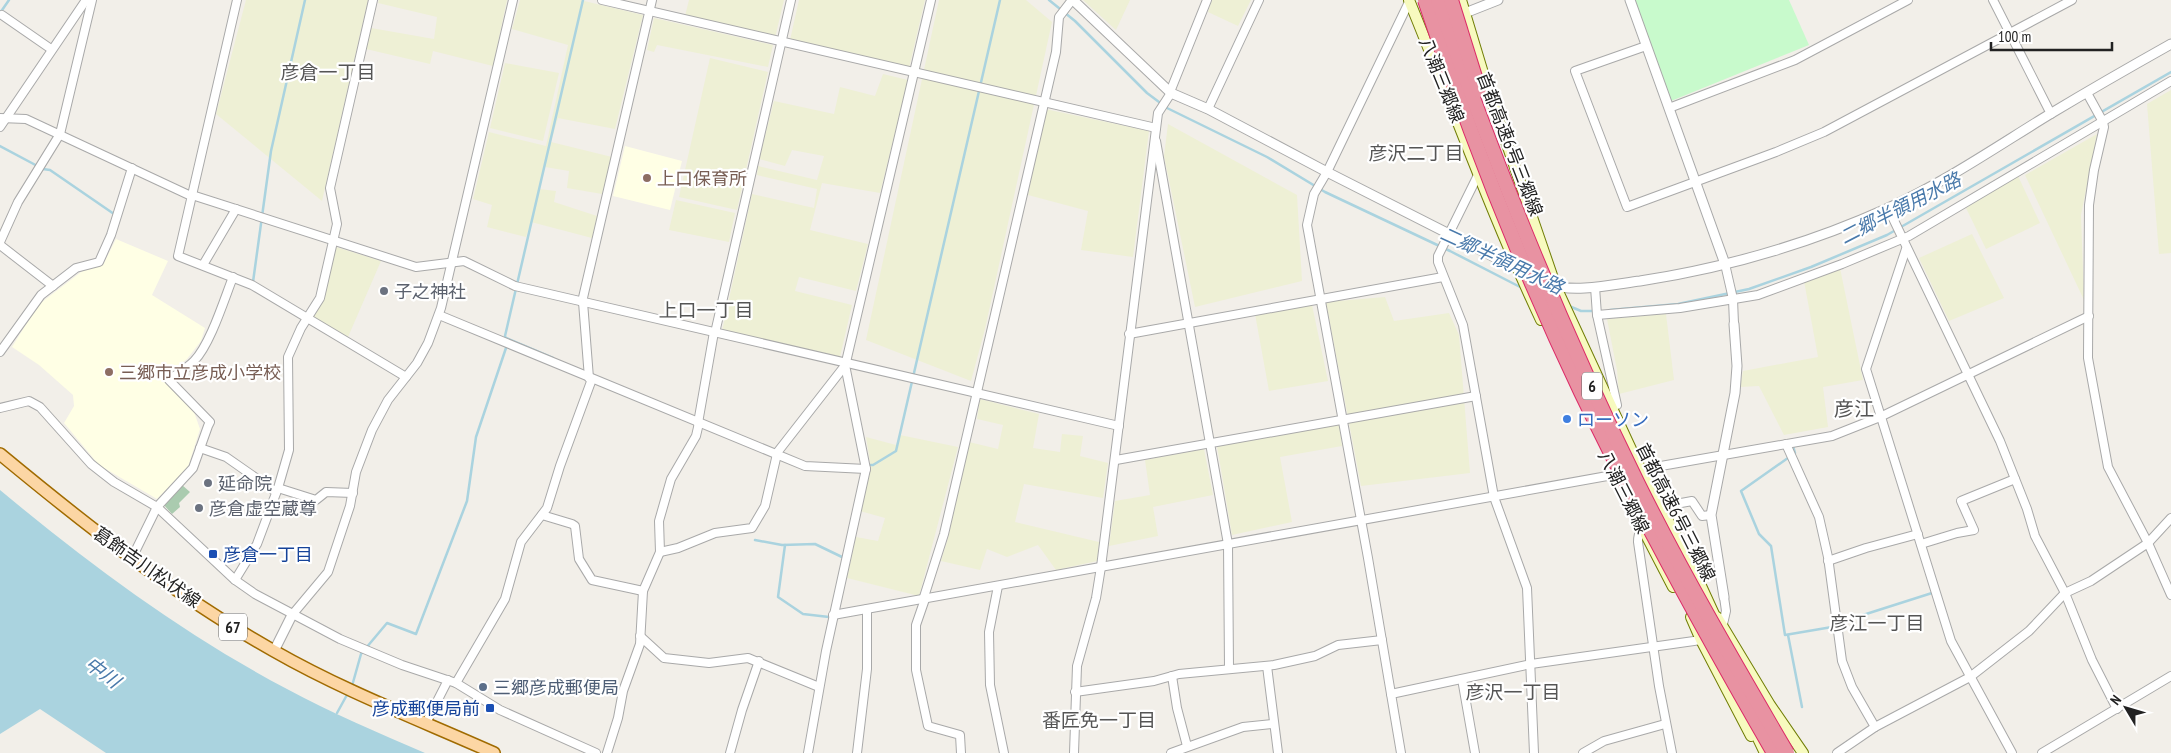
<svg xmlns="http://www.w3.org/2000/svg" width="2171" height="753" viewBox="0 0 2171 753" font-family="'PT Sans Narrow','Noto Sans JP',sans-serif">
  <rect width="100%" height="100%" fill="#f2efe9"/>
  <!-- education -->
  <g fill="#ffffe5">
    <path d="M625 146 682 161 670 210 613 196Z"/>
    <path d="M116 239 168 261 152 295 205 328 201 341 187 359 163 378 193 409 200 429 188 467 157 499 99 465 64 423 74 406 73 395 39 365 12 347 38 305 85 269 103 265Z"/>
  </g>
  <!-- farmland -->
  <g fill="#eef0d5">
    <path d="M246 0H368L322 201 216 114Z"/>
    <path d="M379 0H507L493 66 433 51 430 64 366 49 371 28 434 39 437 17 378 3Z"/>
    <path d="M520 0H580L643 15 615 129 558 118 551 142 612 157 602 194 567 188 569 171 545 167 539 189 556 191 554 202 597 216 592 238 531 222 526 237 487 227 492 205 473 199 489 132 546 146 568 45 512 29Z"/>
    <path d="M689 0H784L775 38 685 16Z"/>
    <path d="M799 0H925L909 68 790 40Z"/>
    <path d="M939 0H1026L1052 22 985 329 971 381 866 340Z"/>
    <path d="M1083 0H1130L1116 30Z"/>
    <path d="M1212 0H1251L1238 26 1208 12Z"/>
    <path d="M654 18 773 45 768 67 657 45 654 52 647 50Z"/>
    <path d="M710 58 768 72 737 210 679 197Z"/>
    <path d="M505 63 559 73 543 141 490 128Z"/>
    <path d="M883 74 908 80 880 193 822 183 810 230 868 244 856 291 799 277 795 291 852 305 840 357 722 331 752 194 814 208 817 189 757 175 758 166 817 180 824 156 792 150 785 166 759 159 774 101 834 114 840 87 875 96Z"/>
    <path d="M2171 90V253L2159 254 2147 104Z"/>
    <path d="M1045 109 1149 131 1133 257 1081 250 1088 211 1028 195Z"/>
    <path d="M1168 124 1297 195 1302 281 1195 307 1164 156Z"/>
    <path d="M2097 134 2081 215 2084 300 2025 175Z"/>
    <path d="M2018 176 2040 223 1986 249 1966 208Z"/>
    <path d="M676 200 735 213 729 242 669 230Z"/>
    <path d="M1972 234 2004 298 1949 321 1919 258Z"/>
    <path d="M336 247 381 261 348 337 313 317 324 297Z"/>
    <path d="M1840 268 1863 380 1823 387 1828 427 1784 435 1759 386 1740 387 1743 371 1818 357 1804 281Z"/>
    <path d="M1385 297 1394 321 1449 313 1459 335 1470 473 1361 486 1326 302Z"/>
    <path d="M1312 305 1328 381 1269 391 1255 314Z"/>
    <path d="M1666 314 1674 380 1619 394 1617 370 1607 319Z"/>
    <path d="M980 399 1039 414 1033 448 1060 452 1062 434 1083 436 1080 456 1108 463 1103 498 1024 484 1015 522 1099 542 1097 561 1056 570 1038 545 1007 557 987 549 980 570 941 561 948 538 969 442 998 449 1003 425 977 419Z"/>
    <path d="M1339 423 1342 446 1280 457 1292 522 1232 535 1217 446Z"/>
    <path d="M900 435 958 447 919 596 847 578 856 537 878 541 885 518 860 511 871 468 866 437 896 445Z"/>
    <path d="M1204 449 1213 495 1153 507 1158 536 1109 546 1115 501 1150 495 1145 460Z"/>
  </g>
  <!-- cemetery -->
  <path fill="#aacbaf" d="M182 485 190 492 179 503 180 507 172 514 163 504Z"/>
  <!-- park -->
  <path fill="#c8facc" d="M1634 0H1789L1809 45 1671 101Z"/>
  <!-- water -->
  <path fill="#aad3df" d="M0 490C90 565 183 634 287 689 331 713 379 733 425 753H106L40 709 0 734Z"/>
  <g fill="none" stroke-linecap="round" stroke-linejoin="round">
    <!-- stream -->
    <g stroke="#aad3df" stroke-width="2.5">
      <path d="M1049 0 1075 21 1147 93 1167 108 1267 157 1325 192 1450 251 1524 289"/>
      <path d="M0 13 9 0"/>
      <path d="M0 146 43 169 50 170 114 214"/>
      <path d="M253 282 271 151 305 0"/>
      <path d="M1569 306 1581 311H1595"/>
      <path d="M1610 310 1678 304 1749 289 1811 267 1887 235 2171 72"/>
      <path d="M506 338 553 358"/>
      <path d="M506 340 505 336 583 0"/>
      <path d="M1793 446 1795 453 1741 491 1759 534 1771 546 1785 635 1832 627 1841 622 1932 593"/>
      <path d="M867 465H873L896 451 1000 0"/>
      <path d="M755 540 782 545 815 544 842 557"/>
      <path d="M785 545 778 597 803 614 829 617"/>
      <path d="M1788 635 1802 707"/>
      <path d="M352 686 361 654 387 623 416 634 467 501 476 437 507 345"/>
      <path d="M337 713 348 693"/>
    </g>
    <!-- minor casing -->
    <g stroke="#a9a9a9" stroke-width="10">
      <g id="minor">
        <path d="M237 0 178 256 252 285 406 377"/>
        <path d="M602 0 1156 128"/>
        <path d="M1993 0 2051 114"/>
        <path d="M2 15 51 49"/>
        <path d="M1646 46 1575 71 1627 207 1776 152 1824 132 2072 0"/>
        <path d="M1170 92 1207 0"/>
        <path d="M2087 93 2103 122 2104 127 2094 170 2089 205 2088 358 2108 467 2148 543 2171 595"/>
        <path d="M1669 108 1795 60 1908 0"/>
        <path d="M1208 109 1259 0"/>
        <path d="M0 118 26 119 191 196"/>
        <path d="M0 127 86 0"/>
        <path d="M1156 141 1228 544 1229 668"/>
        <path d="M1480 171 1438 256V262L1463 325 1494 497 1527 588 1534 753"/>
        <path d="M192 195 416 267 464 261 515 286 1119 426"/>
        <path d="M1888 208 2000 441 2027 509 2035 536 2065 593 2092 660 2117 709"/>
        <path d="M0 242 18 202 60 134 92 0"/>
        <path d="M0 245 53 286"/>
        <path d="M1906 249 1866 369 1951 641 2012 753"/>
        <path d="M1725 264 1733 299 1734 324"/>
        <path d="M203 265 236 209"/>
        <path d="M1595 287 1597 315 1617 405 1611 408"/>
        <path d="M582 302 652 0"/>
        <path d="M583 302 589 378"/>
        <path d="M439 315 805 466 866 469"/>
        <path d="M1597 315 1680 308 1758 295 1842 264 1909 236 2171 81"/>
        <path d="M715 333 791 0"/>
        <path d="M1129 334 1443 277"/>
        <path d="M0 352 41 295 76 268 99 262 111 235 132 168"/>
        <path d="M846 362 931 0"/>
        <path d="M0 408 29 401 40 407 91 464 114 482 157 507 235 580 255 594 340 639 402 665 456 683 500 710 596 753"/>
        <path d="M698 423 714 332"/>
        <path d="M1786 444 1819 517 1828 557 1842 661 1852 687 1875 727 1837 753"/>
        <path d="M200 448 226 457 276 492"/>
        <path d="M776 454 847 363"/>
        <path d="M1116 460 1476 396"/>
        <path d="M1638 470 1832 436 1880 417 2089 316"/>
        <path d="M278 488 316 500 326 492 353 493"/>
        <path d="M1660 507 1692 501 1702 516 1711 515"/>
        <path d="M542 515 572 524 575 526 579 559 592 580 643 591"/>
        <path d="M1650 524C1641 528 1638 532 1638 542L1659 686 1672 753"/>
        <path d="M1921 544 1957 533 1974 530 1961 501 2015 479"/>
        <path d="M660 552 678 548 715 533 752 528 765 506 777 454"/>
        <path d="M132 558 157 507 193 468 208 426 210 422 169 380C177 374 187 368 194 361 210 345 224 300 233 277"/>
        <path d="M1828 561 1866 548 1918 534"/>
        <path d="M235 580 257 544 278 488 289 450 288 357 301 328 320 298 337 224 330 188 373 0"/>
        <path d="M998 586 989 632 990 685 1004 753"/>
        <path d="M925 599 916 625V670L928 726 960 735 961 753"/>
        <path d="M923 600 944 534 1056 52 1059 17 1072 0"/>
        <path d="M292 615 328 572 350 506 356 472 372 430 388 400 417 363 428 343 441 308 513 0"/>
        <path d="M833 615 1624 473"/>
        <path d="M1723 624 1726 611 1724 597"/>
        <path d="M640 636 664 658 709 663 748 658 819 687"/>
        <path d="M1267 666 1278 753"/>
        <path d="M1172 676 1177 708 1187 746"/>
        <path d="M1462 679 1475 753"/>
        <path d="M456 683 505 599 521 542 547 508 560 466 592 379"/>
        <path d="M1075 692 1154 681 1179 674 1274 665 1315 656 1338 645 1382 640"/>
        <path d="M1391 694 1531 664 1701 640"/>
        <path d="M426 723 448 680"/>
        <path d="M1875 727 1970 677 2029 631 2065 593 2091 581 2148 543 2171 518"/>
        <path d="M607 753 618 718 623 691 640 644 643 591 660 552 659 521 671 479 696 436 699 423"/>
        <path d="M730 753 742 710 759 661"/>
        <path d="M808 753 826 651 866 469 845 365"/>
        <path d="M857 753 867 669V609"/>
        <path d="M1074 753 1077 666 1096 598 1101 567 1158 113 1171 93"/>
        <path d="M1171 753 1243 727 1273 724"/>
        <path d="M1401 753 1368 558 1307 225 1314 194 1327 172 1410 0"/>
        <path d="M1583 753 1604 741 1665 724"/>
        <path d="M2042 753 2171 676"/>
      </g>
    </g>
    <!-- tertiary casing -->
    <g stroke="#a9a9a9" stroke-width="11">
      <g id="tertiary">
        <path d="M1073 0 1171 93 1208 109 1327 172 1520 270"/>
        <path d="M1630 0 1725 264"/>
        <path d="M1460 15 1498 0"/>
        <path d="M1550 284C1572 294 1616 284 1640 281 1725 268 1808 244 1886 209 1944 183 1996 147 2050 114 2090 90 2130 67 2171 44"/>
        <path d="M1724 597 1711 515 1735 393 1737 366 1734 324"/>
        <path d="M274 651 292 615"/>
      </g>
    </g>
    <!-- secondary casing -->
    <g stroke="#707d05" stroke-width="12">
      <g id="secondary">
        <path d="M1409 0C1453 107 1492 216 1541 320"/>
        <path d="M1461 0 1486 83 1556 287 1637 462 1691 564 1719 625"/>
        <path d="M1645 533 1673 587"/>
        <path d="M1691 617 1701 640 1751 736"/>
        <path d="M1717 617 1770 705 1803 753"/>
        <path d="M1753 728 1765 753"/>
      </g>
    </g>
    <!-- primary casing -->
    <g stroke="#a06b00" stroke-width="14">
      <path id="primary" d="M0 454C87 526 176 596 274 651 344 691 420 720 494 753"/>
    </g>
    <!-- minor -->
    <use href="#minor" stroke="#fff" stroke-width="8"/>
    <!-- tertiary -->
    <use href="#tertiary" stroke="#fff" stroke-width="9"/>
    <!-- secondary -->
    <use href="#secondary" stroke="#f7fabf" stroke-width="10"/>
    <!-- primary -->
    <use href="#primary" stroke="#fcd6a4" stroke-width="11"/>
    <!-- motorway-bridge casing -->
    <g stroke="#dc2a67" stroke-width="16" stroke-linecap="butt">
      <g id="motorway-bridge">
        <path d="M1425 0C1469 133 1521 266 1581 392 1640 515 1706 635 1774 753"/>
        <path d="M1438 0C1495 165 1560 326 1637 482 1683 575 1735 664 1787 753"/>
        <path d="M1451 0 1479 90"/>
      </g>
    </g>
    <!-- motorway-bridge -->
    <use href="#motorway-bridge" stroke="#e892a2" stroke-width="14"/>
  </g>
  <!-- markers -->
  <g fill="#8d6e63" stroke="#fff" stroke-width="2">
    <circle cx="647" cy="178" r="5"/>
    <circle cx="109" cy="372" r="5"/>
  </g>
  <g fill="#6b7280" stroke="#fff" stroke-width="2">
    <circle cx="384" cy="291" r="5"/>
    <circle cx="208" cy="483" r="5"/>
    <circle cx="199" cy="508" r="5"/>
  </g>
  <circle fill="#3f7fe0" stroke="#fff" stroke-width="2" cx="1567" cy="419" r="5"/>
  <g fill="#1a4fb4" stroke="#fff" stroke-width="2">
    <rect x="208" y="549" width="10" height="10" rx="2.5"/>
    <rect x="485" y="703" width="10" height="10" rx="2.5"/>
  </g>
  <circle fill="#5c6f8a" stroke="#fff" stroke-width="2" cx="483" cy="687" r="5"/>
  <g text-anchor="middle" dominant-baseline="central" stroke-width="4.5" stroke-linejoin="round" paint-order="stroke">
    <!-- shield labels -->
    <g fill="#fff" stroke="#646464" stroke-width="1">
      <rect x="1582" y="372.5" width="20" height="27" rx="4"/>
      <rect x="219" y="613.5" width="28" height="27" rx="4"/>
    </g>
    <g font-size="16" font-weight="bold" fill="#222">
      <text x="1592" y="386">6</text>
      <text x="233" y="627">67</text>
    </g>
    <!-- street labels -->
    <g font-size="18" fill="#222" stroke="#fff">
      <text transform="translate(1442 80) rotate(68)">八潮三郷線</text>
      <text transform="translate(1510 144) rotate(69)">首都高速6号三郷線</text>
      <text transform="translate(1624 492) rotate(63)">八潮三郷線</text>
      <text transform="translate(1676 512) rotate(63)">首都高速6号三郷線</text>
      <text transform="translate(147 567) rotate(35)">葛飾吉川松伏線</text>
    </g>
    <!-- education labels -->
    <g font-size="18" fill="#785e54" stroke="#fff" text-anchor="start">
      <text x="657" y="178">上口保育所</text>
      <text x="119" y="372">三郷市立彦成小学校</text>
    </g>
    <!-- worship labels -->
    <g font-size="18" fill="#5b616d" stroke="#fff" text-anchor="start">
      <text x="394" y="291">子之神社</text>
      <text x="218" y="483">延命院</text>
      <text x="209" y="508">彦倉虚空蔵尊</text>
    </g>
    <!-- shop labels -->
    <g font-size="18" fill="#366cbe" stroke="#fff" text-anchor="start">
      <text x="1577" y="419">ローソン</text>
    </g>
    <!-- transit labels -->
    <g font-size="18" fill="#164399" stroke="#fff" text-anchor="start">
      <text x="223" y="554">彦倉一丁目</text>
      <text x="480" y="708" text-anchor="end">彦成郵便局前</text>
    </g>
    <!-- service labels -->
    <g font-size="18" fill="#4e5e75" stroke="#fff" text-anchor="start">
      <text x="493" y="687">三郷彦成郵便局</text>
    </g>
    <!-- neighbourhood labels -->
    <g font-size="19" fill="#555" stroke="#fff">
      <text x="328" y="72">彦倉一丁目</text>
      <text x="1416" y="153">彦沢二丁目</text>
      <text x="706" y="310">上口一丁目</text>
      <text x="1877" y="623">彦江一丁目</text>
      <text x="1513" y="692">彦沢一丁目</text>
      <text x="1099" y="720">番匠免一丁目</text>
    </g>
    <!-- water labels -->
    <g font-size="19" font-style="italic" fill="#4a7aab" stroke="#fff">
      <text transform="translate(1900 208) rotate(-27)">二郷半領用水路</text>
      <text transform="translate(1502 260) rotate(25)">二郷半領用水路</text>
      <text transform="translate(103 672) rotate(37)">中川</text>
    </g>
    <!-- quarter labels -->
    <g font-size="20" fill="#555" stroke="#fff">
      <text x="1854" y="409">彦江</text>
    </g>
  </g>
  <!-- north arrow -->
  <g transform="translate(2126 708) rotate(308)" stroke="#ffffff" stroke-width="4" paint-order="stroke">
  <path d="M0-4L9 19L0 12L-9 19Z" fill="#222222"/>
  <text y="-8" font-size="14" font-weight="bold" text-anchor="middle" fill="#222222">N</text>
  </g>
  <!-- scale -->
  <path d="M1991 42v8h121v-8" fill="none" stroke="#222222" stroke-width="2.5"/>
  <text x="1998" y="42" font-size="15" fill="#222222" stroke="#ffffff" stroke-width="4" paint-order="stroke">100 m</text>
</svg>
